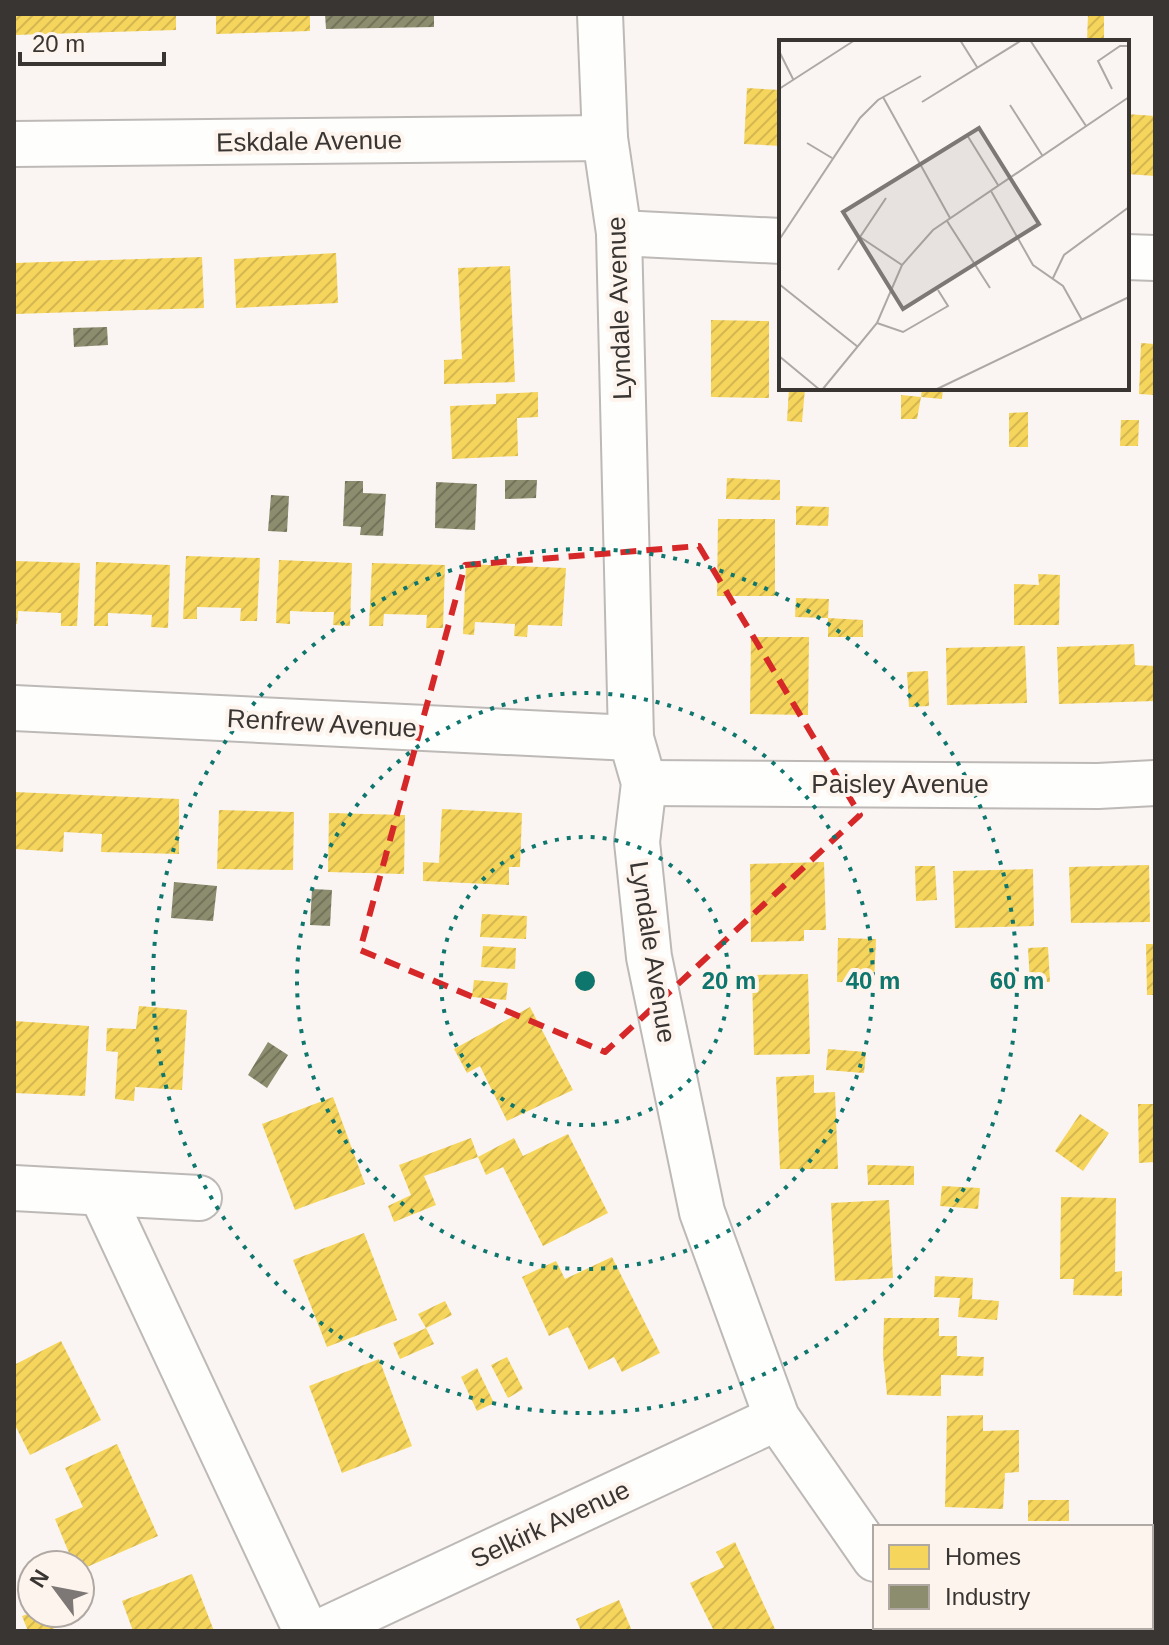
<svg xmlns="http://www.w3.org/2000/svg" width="1169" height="1645" viewBox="0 0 1169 1645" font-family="Arial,sans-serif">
  <defs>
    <pattern id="homes-hatch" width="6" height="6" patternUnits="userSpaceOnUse" patternTransform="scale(2)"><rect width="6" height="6" fill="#f6d55c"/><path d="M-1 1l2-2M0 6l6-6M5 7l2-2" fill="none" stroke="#d4b750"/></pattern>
    <pattern id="industry-hatch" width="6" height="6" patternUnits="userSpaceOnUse" patternTransform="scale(2)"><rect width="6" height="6" fill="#8c8c6e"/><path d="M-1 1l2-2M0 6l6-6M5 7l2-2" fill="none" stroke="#73735b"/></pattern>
  </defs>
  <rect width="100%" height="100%" fill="#faf5f2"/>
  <!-- homes -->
  <g fill="url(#homes-hatch)">
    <path d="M14 14H176V30L14 35Z"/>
    <path d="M216 14H310V31L216 34Z"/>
    <path d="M1088 14H1104V42H1087Z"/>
    <path d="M747 88 781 90V146L744 144Z"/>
    <path d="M1127 114 1155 116V176L1127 174Z"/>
    <path d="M336 253 338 303 236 308 234 259Z"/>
    <path d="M202 257 204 308 14 314V263Z"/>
    <path d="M510 266 515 382 444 384V360L462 359 458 268Z"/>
    <path d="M711 320 769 321V398L711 397Z"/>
    <path d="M1141 343 1155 344V395L1139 394Z"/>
    <path d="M789 388H805L802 422 787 421Z"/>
    <path d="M922 388H943L942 399 921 397Z"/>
    <path d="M538 392V417L517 418 518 456 452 459 450 406 496 404V394Z"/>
    <path d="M901 395 921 397 917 419H901Z"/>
    <path d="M1028 412V447H1009V413Z"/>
    <path d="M1121 420H1139L1138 446H1120Z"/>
    <path d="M727 478 780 480V500L726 499Z"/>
    <path d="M796 506 829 507 828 526 796 525Z"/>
    <path d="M718 519H775V596H717Z"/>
    <path d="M186 556 260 558 257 621H240L241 608 197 607V619H183Z"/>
    <path d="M279 560 352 563 350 626 333 625 334 612H315L290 611V624L276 623Z"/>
    <path d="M14 561 80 563 77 626H61V613L18 611 17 624H14Z"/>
    <path d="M96 562 170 565 168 628 151 627 152 615 133 614 108 613V626H94Z"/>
    <path d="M372 563 445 565 443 628H426L427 615 384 614 383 626H369Z"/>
    <path d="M466 564 566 568 562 626 528 625 527 637 514 636 515 624 475 622 474 635 463 634Z"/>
    <path d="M1038 574 1060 575 1059 625H1014V584L1039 585Z"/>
    <path d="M796 598 829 599 828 618 795 617Z"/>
    <path d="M828 618 863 620V637H828Z"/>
    <path d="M751 637H809L808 715 750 714Z"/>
    <path d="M1134 644 1135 665 1155 666V701L1059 704 1057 647Z"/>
    <path d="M1025 646 1027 703 947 705 946 648Z"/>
    <path d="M928 671 929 706 909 707 907 672Z"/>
    <path d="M14 792 179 799V854L101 852 102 834 64 832 63 852 14 849Z"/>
    <path d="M442 809 522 813 520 867H509V885L423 881V862L439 863Z"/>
    <path d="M219 810 294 812 293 870 217 869Z"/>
    <path d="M329 813 405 815 404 874 328 872Z"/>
    <path d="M824 862 826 930H804V941L751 942 750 864Z"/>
    <path d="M1149 865 1150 922 1071 923 1069 867Z"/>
    <path d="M915 866H935L937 900 916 901Z"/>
    <path d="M1033 869 1034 926 955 928 953 871Z"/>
    <path d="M482 914 527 916 526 939 480 937Z"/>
    <path d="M838 938 876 939 874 983 837 982Z"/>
    <path d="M1146 944H1155V995H1147Z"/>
    <path d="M483 946 516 948 515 969 481 967Z"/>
    <path d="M1048 947 1050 982 1030 983 1028 948Z"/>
    <path d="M808 974 810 1054 754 1055 752 975Z"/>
    <path d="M474 980 508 983 506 1000 472 997Z"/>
    <path d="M139 1006 187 1010 182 1090 135 1087 134 1101 115 1099 118 1052 106 1051 107 1028 136 1029Z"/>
    <path d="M530 1007 573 1090 507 1121 480 1066 467 1073 454 1049Z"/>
    <path d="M14 1021 89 1026 85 1096 14 1093Z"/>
    <path d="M828 1049 866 1052 864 1073 826 1070Z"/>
    <path d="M814 1075V1093L835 1092 838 1169H780L776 1077Z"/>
    <path d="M333 1097 365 1184 295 1210 262 1124Z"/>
    <path d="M1138 1104H1155V1162L1139 1163Z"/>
    <path d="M1080 1114 1109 1133 1083 1171 1055 1151Z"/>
    <path d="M568 1134 608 1213 543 1246 503 1167 486 1175 478 1157 514 1138 523 1156Z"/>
    <path d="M471 1138 478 1157 424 1176 436 1205 394 1222 388 1206 411 1195 399 1165Z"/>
    <path d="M867 1165 914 1166V1185H868Z"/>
    <path d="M942 1186 980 1188 978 1209 940 1206Z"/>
    <path d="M1061 1197 1116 1198 1115 1272 1122 1271V1296L1073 1295 1074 1279H1060Z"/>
    <path d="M889 1200 893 1278 835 1281 831 1203Z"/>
    <path d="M364 1233 397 1320 327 1347 293 1260Z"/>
    <path d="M612 1257 660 1353 622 1372 614 1357 589 1370 568 1327 549 1336 522 1277 556 1261 565 1279Z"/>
    <path d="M935 1276 973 1278 972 1299 999 1301 997 1320 958 1317 960 1298 934 1297Z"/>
    <path d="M445 1301 452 1315 426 1328 418 1314Z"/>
    <path d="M884 1318H939V1336H957V1356L984 1357 983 1376 941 1375V1396L887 1395 883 1355Z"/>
    <path d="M426 1328 434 1344 400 1359 393 1343Z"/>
    <path d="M61 1341 101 1420 30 1455 14 1423V1365Z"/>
    <path d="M507 1357 523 1389 508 1398 491 1365Z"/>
    <path d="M379 1359 412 1446 342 1473 309 1386Z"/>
    <path d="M477 1368 494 1403 477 1411 461 1377Z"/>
    <path d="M983 1415V1431L1019 1430V1472L1005 1473 1003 1509 945 1507 947 1416Z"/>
    <path d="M117 1444 158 1536 80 1570V1565H74L55 1519 83 1507 65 1468Z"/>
    <rect x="1028" y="1500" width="41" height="21"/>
    <path d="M735 1542 775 1629 771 1631H714L690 1583 724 1567 716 1552Z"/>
    <path d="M192 1574 214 1631H133L122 1601Z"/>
    <path d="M619 1600 632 1631H581L576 1619Z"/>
    <path d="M31 1613H74L77 1620 47 1631H28L22 1616Z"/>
    <rect x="1093" y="1627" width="41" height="4"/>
  </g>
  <!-- industry -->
  <g fill="url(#industry-hatch)">
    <path d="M325 14H434V27L326 29Z"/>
    <path d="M107 327 108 345 74 347 73 328Z"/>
    <path d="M505 480H537L536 498 505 499Z"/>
    <path d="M345 481H363V493L386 494 383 536 360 535 361 527 343 526Z"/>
    <path d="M436 482 477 484 475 530 435 528Z"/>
    <path d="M271 495 289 496 287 532 268 531Z"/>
    <path d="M174 882 217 886 213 921 171 918Z"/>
    <path d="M312 889 332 890 330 926 310 925Z"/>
    <path d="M268 1042 288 1055 267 1088 248 1075Z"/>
  </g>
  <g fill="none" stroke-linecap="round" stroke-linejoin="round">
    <!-- minor casing -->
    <g stroke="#bdb9b7" stroke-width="48">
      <g id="minor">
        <path d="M600 14 605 138 619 233 631 738 644 783 637 842 649 957 702 1212 777 1418 875 1559"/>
        <path d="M14 144 605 138"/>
        <path d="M619 233 781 241"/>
        <path d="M1127 257 1155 258"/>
        <path d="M14 708 631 738"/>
        <path d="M644 783 1098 786 1155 783"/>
        <path d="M14 1188 199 1198"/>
        <path d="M101 1193 306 1631"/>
        <path d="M923 1627 925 1631"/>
        <path d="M322 1631 777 1418"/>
      </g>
    </g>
    <!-- minor -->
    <use href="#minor" stroke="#fefefd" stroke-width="44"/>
  </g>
  <!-- marked area -->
  <path fill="none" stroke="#d62828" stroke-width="6" stroke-dasharray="16 10" stroke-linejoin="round" d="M699 546 860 815 605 1052 360 950 465 565Z"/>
  <!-- distance rings -->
  <g fill="none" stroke="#0f766e" stroke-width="4" stroke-dasharray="4 8">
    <circle cx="585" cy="981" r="144"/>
    <circle cx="585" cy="981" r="288"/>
    <circle cx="585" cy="981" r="432"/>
  </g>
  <g text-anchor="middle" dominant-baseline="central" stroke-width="8" stroke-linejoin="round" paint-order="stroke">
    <!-- street labels -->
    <g font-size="26" fill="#393532" stroke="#fef4ee">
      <text transform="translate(309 141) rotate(-1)">Eskdale Avenue</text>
      <text transform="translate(619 308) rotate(-92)">Lyndale Avenue</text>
      <text transform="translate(322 723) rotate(3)">Renfrew Avenue</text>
      <text x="900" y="784">Paisley Avenue</text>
      <text transform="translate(653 952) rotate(81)">Lyndale Avenue</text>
      <text transform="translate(550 1524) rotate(-25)">Selkirk Avenue</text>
    </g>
  </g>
  <!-- overview -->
  <g transform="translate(779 40)">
    <rect width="350" height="350" fill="#faf5f2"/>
    <path fill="none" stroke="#ada8a5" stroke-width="2" d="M181 0 198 27M251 0 307 86M0 11 14 39M0 49 76 0M333 49 319 21 341 6H350M104 57 171 178M143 62 243 0M231 65 263 115M188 95 219 145M28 103 53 118M212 151 254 225 284 246 303 280M168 181 211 248M81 197 123 225M0 200 81 78 99 60 142 36M59 230 107 158M274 238 285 215 350 167M0 244 79 307M98 283 124 292 169 266 159 250M0 316 41 350M43 350 98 283 123 225 154 190 350 57M156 350 350 257"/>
    <path fill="#7d7875" fill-opacity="0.15" stroke="#7d7875" stroke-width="4" d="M200 88 260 184 124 269 64 172Z"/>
    <rect width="350" height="350" fill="none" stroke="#393532" stroke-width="4"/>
  </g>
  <circle cx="585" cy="981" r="12" fill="#0f766e" stroke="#fef4ee" stroke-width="4"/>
  <g font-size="24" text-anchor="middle" font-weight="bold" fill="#0f766e" stroke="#fef4ee" stroke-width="8" stroke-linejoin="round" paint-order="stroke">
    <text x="729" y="989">20 m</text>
    <text x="873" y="989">40 m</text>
    <text x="1017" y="989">60 m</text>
  </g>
  <!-- border -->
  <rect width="1169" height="1645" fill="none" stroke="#393532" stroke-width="32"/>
  <!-- legend -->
  <rect x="873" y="1525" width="280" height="104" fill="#fef4ee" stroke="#afa8a3" stroke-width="2"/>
  <rect x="889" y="1545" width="40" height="24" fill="#f6d55c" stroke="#afa8a3" stroke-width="2"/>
  <text x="945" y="1565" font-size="24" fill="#393532">Homes</text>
  <rect x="889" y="1585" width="40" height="24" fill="#8c8c6e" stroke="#afa8a3" stroke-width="2"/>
  <text x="945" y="1605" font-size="24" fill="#393532">Industry</text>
  <!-- north arrow -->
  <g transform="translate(56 1589) rotate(302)"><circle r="38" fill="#fef4ee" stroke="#afa8a3" stroke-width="2"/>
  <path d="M0-6L14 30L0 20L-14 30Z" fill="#7d7875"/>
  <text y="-12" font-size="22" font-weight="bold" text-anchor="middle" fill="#393532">N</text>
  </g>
  <!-- scale -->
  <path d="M20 52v12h144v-12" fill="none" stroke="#393532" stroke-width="4"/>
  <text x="32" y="52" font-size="24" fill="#393532" stroke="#fef4ee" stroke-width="6" paint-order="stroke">20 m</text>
</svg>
